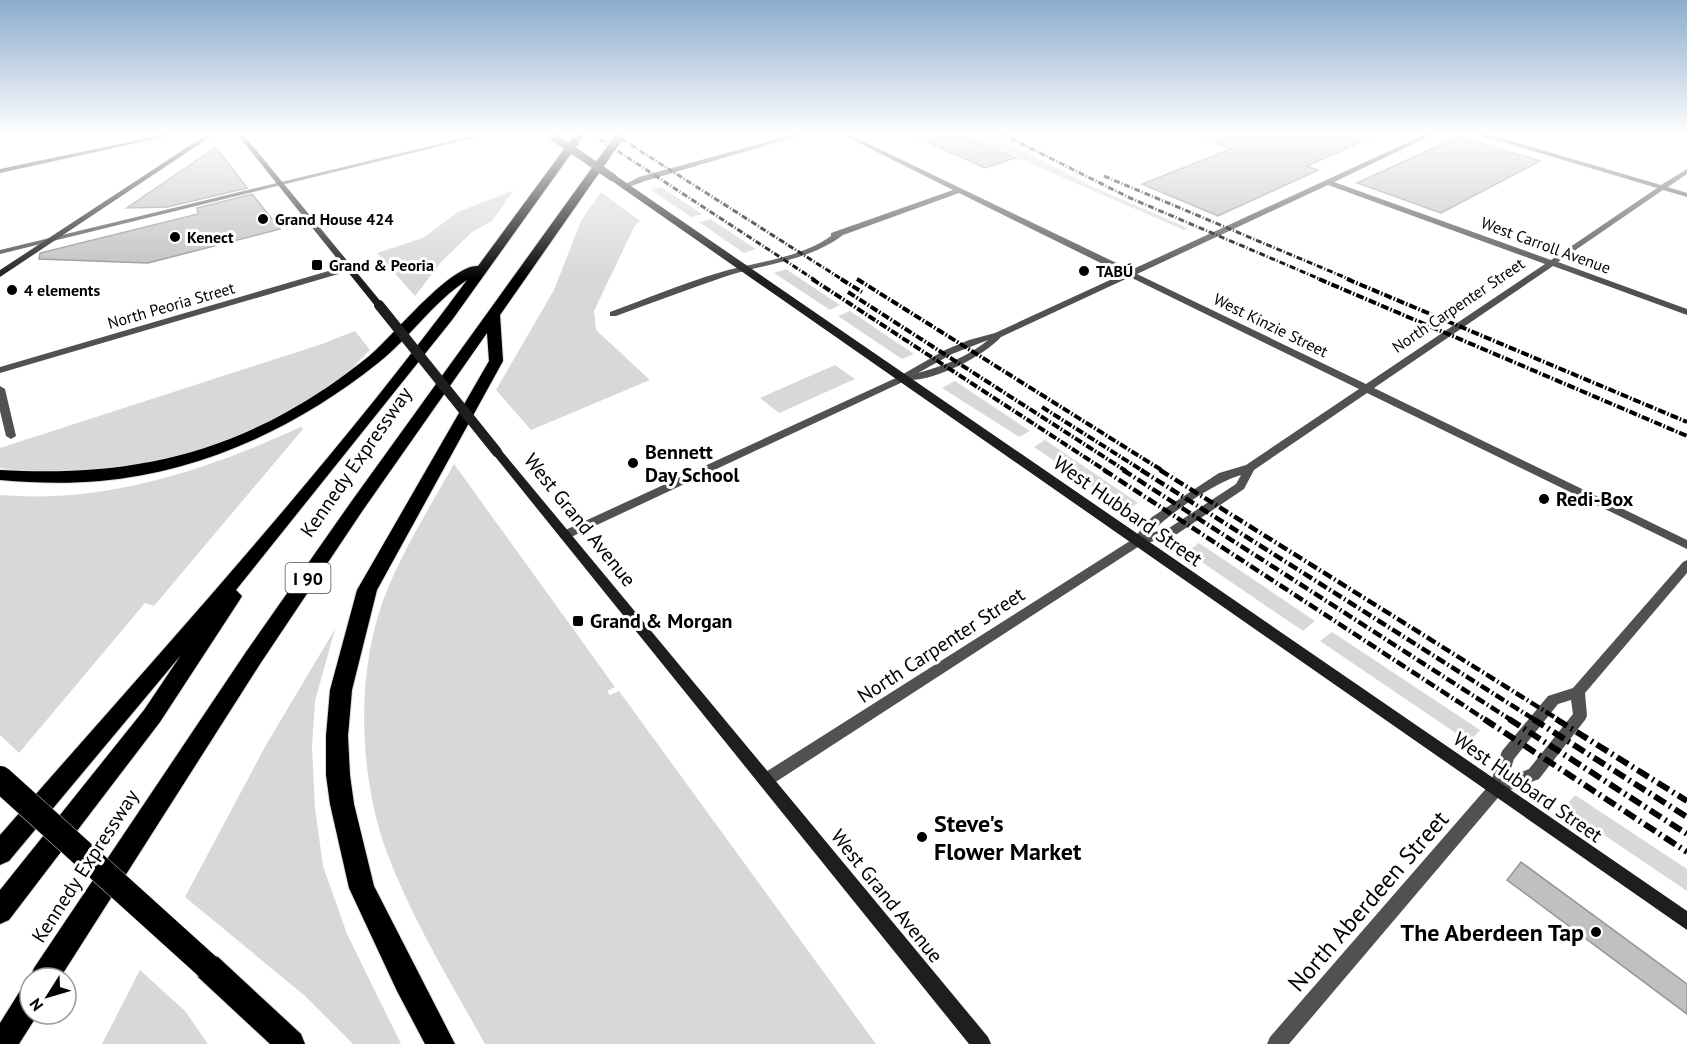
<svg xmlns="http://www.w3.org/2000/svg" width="1687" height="1044" viewBox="0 0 1687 1044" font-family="'PT Sans',sans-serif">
  <rect width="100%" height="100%" fill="#fff"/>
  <!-- green -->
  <g fill="#d8d8d8">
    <path d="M960 133H988L1093 187 1188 228 1184 230Z"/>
    <path d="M661 187 702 214 691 217 651 190Z"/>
    <path d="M514 190 492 221 472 232 442 261 415 296 377 253 423 238 458 212Z"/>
    <path d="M601 192 640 221 634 227 594 311 596 330 650 380 531 430 496 390 554 290 581 221Z"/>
    <path d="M710 219 756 249 744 253 699 222Z"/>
    <path d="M786 269 840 305 830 310 774 273Z"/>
    <path d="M850 311 914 354 902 359 838 316Z"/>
    <path d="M355 331 370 350C359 360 349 373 337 382 247 447 111 487 0 468V448L322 344Z"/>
    <path d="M835 365 855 379 779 413 760 398Z"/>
    <path d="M955 381 1030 431 1019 437 942 388Z"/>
    <path d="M301 427 303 429 154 606 145 603 19 753 0 735V495C106 504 206 470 301 427Z"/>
    <path d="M1045 440 1138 503 1126 510 1034 447Z"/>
    <path d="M454 464 615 687 607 691 610 695 619 691 876 1044H485C450 981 411 918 386 850 358 772 355 666 388 588 406 545 431 505 454 464Z"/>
    <path d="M1199 543 1315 621 1303 631 1187 552Z"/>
    <path d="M335 629 315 701 312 747 315 808 323 866 347 934 401 1044H353L305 996 185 897 266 745Z"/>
    <path d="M1332 632 1480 730 1469 742 1320 641Z"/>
    <path d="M1575 795 1687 869V891L1564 808Z"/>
    <path d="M140 970 185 1011 208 1044H102Z"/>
  </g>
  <!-- building -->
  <g fill="#c0c0c0" stroke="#959595" stroke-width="1.5">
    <path d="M907 133H956L1015 158 985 168Z"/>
    <path d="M1194 133H1381L1307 166 1318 170 1218 216 1142 184 1231 149 1194 135Z"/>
    <path d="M1459 136 1540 161 1441 213 1357 183Z"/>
    <path d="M216 147 247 188 167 207 127 208Z"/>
    <path d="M252 194 280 229 148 263 39 259 40 253 198 214 197 208Z"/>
    <path d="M1521 862 1687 984V1014L1507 880Z"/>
  </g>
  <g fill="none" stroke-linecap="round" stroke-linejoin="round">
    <!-- highway casing -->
    <g stroke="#dbdbdb" stroke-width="2">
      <g id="highway">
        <path d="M576 133H586L452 320 236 590 242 596 239 601 160 722 9 920 0 924V890L144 710 181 655 9 861 0 865V835C159 653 324 474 467 280 432 303 410 338 378 363 298 427 202 472 100 481 67 484 34 483 0 480V470C102 476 194 463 285 413 314 397 342 378 368 357 391 339 450 264 478 266Z"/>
        <path d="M617 133H627L500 315 503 361 377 590 352 690 348 736 350 775 354 804 374 886 455 1044H425L397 991 349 888 330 804 326 775V736L330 690 357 590 489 361 487 333 363 510 260 664 60 978H30L34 968 246 652 351 502Z"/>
        <path d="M208 953 218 957 301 1034 305 1044H270L198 977 194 967 198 957Z"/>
        <path d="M30 987V1014H38L19 1044H0V1023L20 991Z"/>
      </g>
    </g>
    <!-- street -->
    <g fill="#515151" fill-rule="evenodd">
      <path d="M484 133H494L0 254V250Z"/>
      <path d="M799 133H808L645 181 626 188 622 186 639 177Z"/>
      <path d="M839 133H846L1131 270 1428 133H1436L1334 182 1551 260 1657 188 1476 134 1475 133H1484L1661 185 1687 169V174L1668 187 1687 193V197L1663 190 1558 262 1687 309V315L1553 266 1374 388 1687 540V549L1367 393 1254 470 1244 489 1177 534 1141 545 771 785 766 787 761 785 758 780 761 775 1133 539 1152 517 1219 473 1246 465 1359 389 1130 277 1001 337C984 356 933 382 907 380L569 538H561L559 535 561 532 898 377 945 350 969 340 995 333 1123 274 959 193 843 235C807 262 762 264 721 278 686 290 651 303 616 316H610V312C646 299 681 284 718 273 754 262 799 259 831 236V233L953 190ZM1328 185 1545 264 1366 384 1137 274ZM988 340C968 357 943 366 918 373L952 354ZM1241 475 1236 484 1169 528 1151 533C1168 514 1216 482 1241 475Z"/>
      <path d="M349 265 352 266V270L0 373V367Z"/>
      <path d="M0 386 5 389 16 436 11 439 6 436 0 411Z"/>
      <path d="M1687 560V573L1585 693 1587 716 1585 720 1539 779 1502 793 1289 1044H1267L1270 1037 1490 784 1502 751 1548 696 1573 688 1683 562ZM1571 700 1573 714 1529 769 1508 777 1514 759 1558 704Z"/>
    </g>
    <!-- secondary -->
    <g fill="#1e1e1e" fill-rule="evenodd">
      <path d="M171 133H182L0 173V169Z"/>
      <path d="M209 133H216L0 277V270Z"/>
      <path d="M236 133H242L382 303V307H376Z"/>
      <path d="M609 175H615L1687 911V930L609 179Z"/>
      <path d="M497 449 501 450 988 1037 991 1044H969L493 454 491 452 493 450Z"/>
    </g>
    <!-- highway -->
    <use href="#highway" fill="#000" fill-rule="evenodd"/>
    <!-- rail-far3 -->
    <g stroke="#000" stroke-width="3" stroke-dasharray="6 2 1 2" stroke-linecap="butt">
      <path d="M590 133 815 280"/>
      <path d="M612 133 843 280"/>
      <path d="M1000 133 1130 198 1322 280"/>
      <path d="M1104 176 1351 280"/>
    </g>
    <!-- rail-far2 -->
    <g stroke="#000" stroke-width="4" stroke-dasharray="8 2 1.5 2" stroke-linecap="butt">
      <path d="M812 279 1106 471"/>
      <path d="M841 279 862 292"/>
      <path d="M857 279 1163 471"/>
      <path d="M1319 279 1687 436"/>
      <path d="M1347 279 1687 422"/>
      <path d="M848 292 1126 471"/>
      <path d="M1042 407 1143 471"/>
    </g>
    <!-- rail-far1 -->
    <g stroke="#000" stroke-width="4.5" stroke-dasharray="10 3 1.5 3" stroke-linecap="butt">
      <path d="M1104 470 1486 720"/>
      <path d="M1123 470 1511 720"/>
      <path d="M1141 470 1535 720"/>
      <path d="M1160 470 1559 720"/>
    </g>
    <!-- rail -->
    <g stroke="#000" stroke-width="6" stroke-dasharray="13 4.5 2 4.5" stroke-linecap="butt">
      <path d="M1484 719 1687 852"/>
      <path d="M1509 719 1687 834"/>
      <path d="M1533 719 1687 817"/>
      <path d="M1556 719 1687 801"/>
    </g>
    <!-- highway-bridge casing -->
    <g stroke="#dbdbdb" stroke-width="27" stroke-linecap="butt">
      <path id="highway-bridge" d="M0 779 208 967"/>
    </g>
    <!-- secondary-bridge-far1 -->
    <path stroke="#1e1e1e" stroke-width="8" d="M554 137 612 177"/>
    <!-- secondary-bridge -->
    <path stroke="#1e1e1e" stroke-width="10" d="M379 305 497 452"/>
    <!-- highway-bridge -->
    <use href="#highway-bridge" stroke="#000" stroke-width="26"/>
  </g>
  <!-- sky -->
  <linearGradient id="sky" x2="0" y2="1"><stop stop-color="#8baccb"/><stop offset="0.48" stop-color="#fff"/><stop offset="1" stop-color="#fff" stop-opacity="0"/></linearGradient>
  <rect width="1687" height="279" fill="url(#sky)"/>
  <!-- markers -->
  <g fill="#000" stroke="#fff" stroke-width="2">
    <circle cx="263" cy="219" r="6"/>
    <circle cx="175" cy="237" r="6"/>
    <rect x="311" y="259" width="12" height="12" rx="3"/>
    <circle cx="1084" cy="271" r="6"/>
    <circle cx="12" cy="290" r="6"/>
    <circle cx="633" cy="463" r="6"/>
    <circle cx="1544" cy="499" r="6"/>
    <rect x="572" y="615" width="12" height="12" rx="3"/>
    <circle cx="922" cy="837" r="6"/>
    <circle cx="1596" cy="932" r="6"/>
  </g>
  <g text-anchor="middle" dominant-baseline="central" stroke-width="6" stroke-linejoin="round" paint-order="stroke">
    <!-- far-poi labels -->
    <g font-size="16" font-weight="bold" fill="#000" stroke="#fff" text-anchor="start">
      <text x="275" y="219">Grand House 424</text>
      <text x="187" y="237">Kenect</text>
      <text x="329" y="265">Grand &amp; Peoria</text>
      <text x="1096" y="271">TABÚ</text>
      <text x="24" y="290">4 elements</text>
    </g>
    <!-- far-street labels -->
    <g font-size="16" fill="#000" stroke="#fff">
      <text transform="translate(1546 245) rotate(20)">West Carroll Avenue</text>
      <text transform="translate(171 305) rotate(-16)">North Peoria Street</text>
      <text transform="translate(1458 305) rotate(-34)">North Carpenter Street</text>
      <text transform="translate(1271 325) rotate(26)">West Kinzie Street</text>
    </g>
    <!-- shield labels -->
    <rect fill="#fff" stroke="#4c4c4c" stroke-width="1.5" x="285.5" y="563" width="45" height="30" rx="4.5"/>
    <g font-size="18" font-weight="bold" fill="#000">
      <text x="308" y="578">I 90</text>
    </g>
    <!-- poi labels -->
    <g font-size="20" font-weight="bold" fill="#000" stroke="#fff" text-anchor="start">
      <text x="645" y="452">Bennett<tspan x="645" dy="23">Day School</tspan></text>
      <text x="1556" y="499">Redi-Box</text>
      <text x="590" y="621">Grand &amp; Morgan</text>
    </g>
    <!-- street labels -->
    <g font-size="20" fill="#000" stroke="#fff">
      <text transform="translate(356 462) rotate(-55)">Kennedy Expressway</text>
      <text transform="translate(1128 511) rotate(35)">West Hubbard Street</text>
      <text transform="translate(580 520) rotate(51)">West Grand Avenue</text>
      <text transform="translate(941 645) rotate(-33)">North Carpenter Street</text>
      <text transform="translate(1528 787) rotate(35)">West Hubbard Street</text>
      <text transform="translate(85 866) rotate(-57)">Kennedy Expressway</text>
      <text transform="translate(887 896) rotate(51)">West Grand Avenue</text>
    </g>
    <!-- near-poi labels -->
    <g font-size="24" font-weight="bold" fill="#000" stroke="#fff" text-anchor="start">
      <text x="934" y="823">Steve's<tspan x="934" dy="28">Flower Market</tspan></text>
      <text x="1584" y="932" text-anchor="end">The Aberdeen Tap</text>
    </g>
    <!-- near-street labels -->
    <g font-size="24" fill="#000" stroke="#fff">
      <text transform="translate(1368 901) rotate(-49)">North Aberdeen Street</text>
    </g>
  </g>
  <!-- north arrow -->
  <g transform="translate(48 996) rotate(233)"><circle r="28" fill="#ffffff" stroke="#999999" stroke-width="1.5"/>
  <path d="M0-4.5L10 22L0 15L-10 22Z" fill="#000000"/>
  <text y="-9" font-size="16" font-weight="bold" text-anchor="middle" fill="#000000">N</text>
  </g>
</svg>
